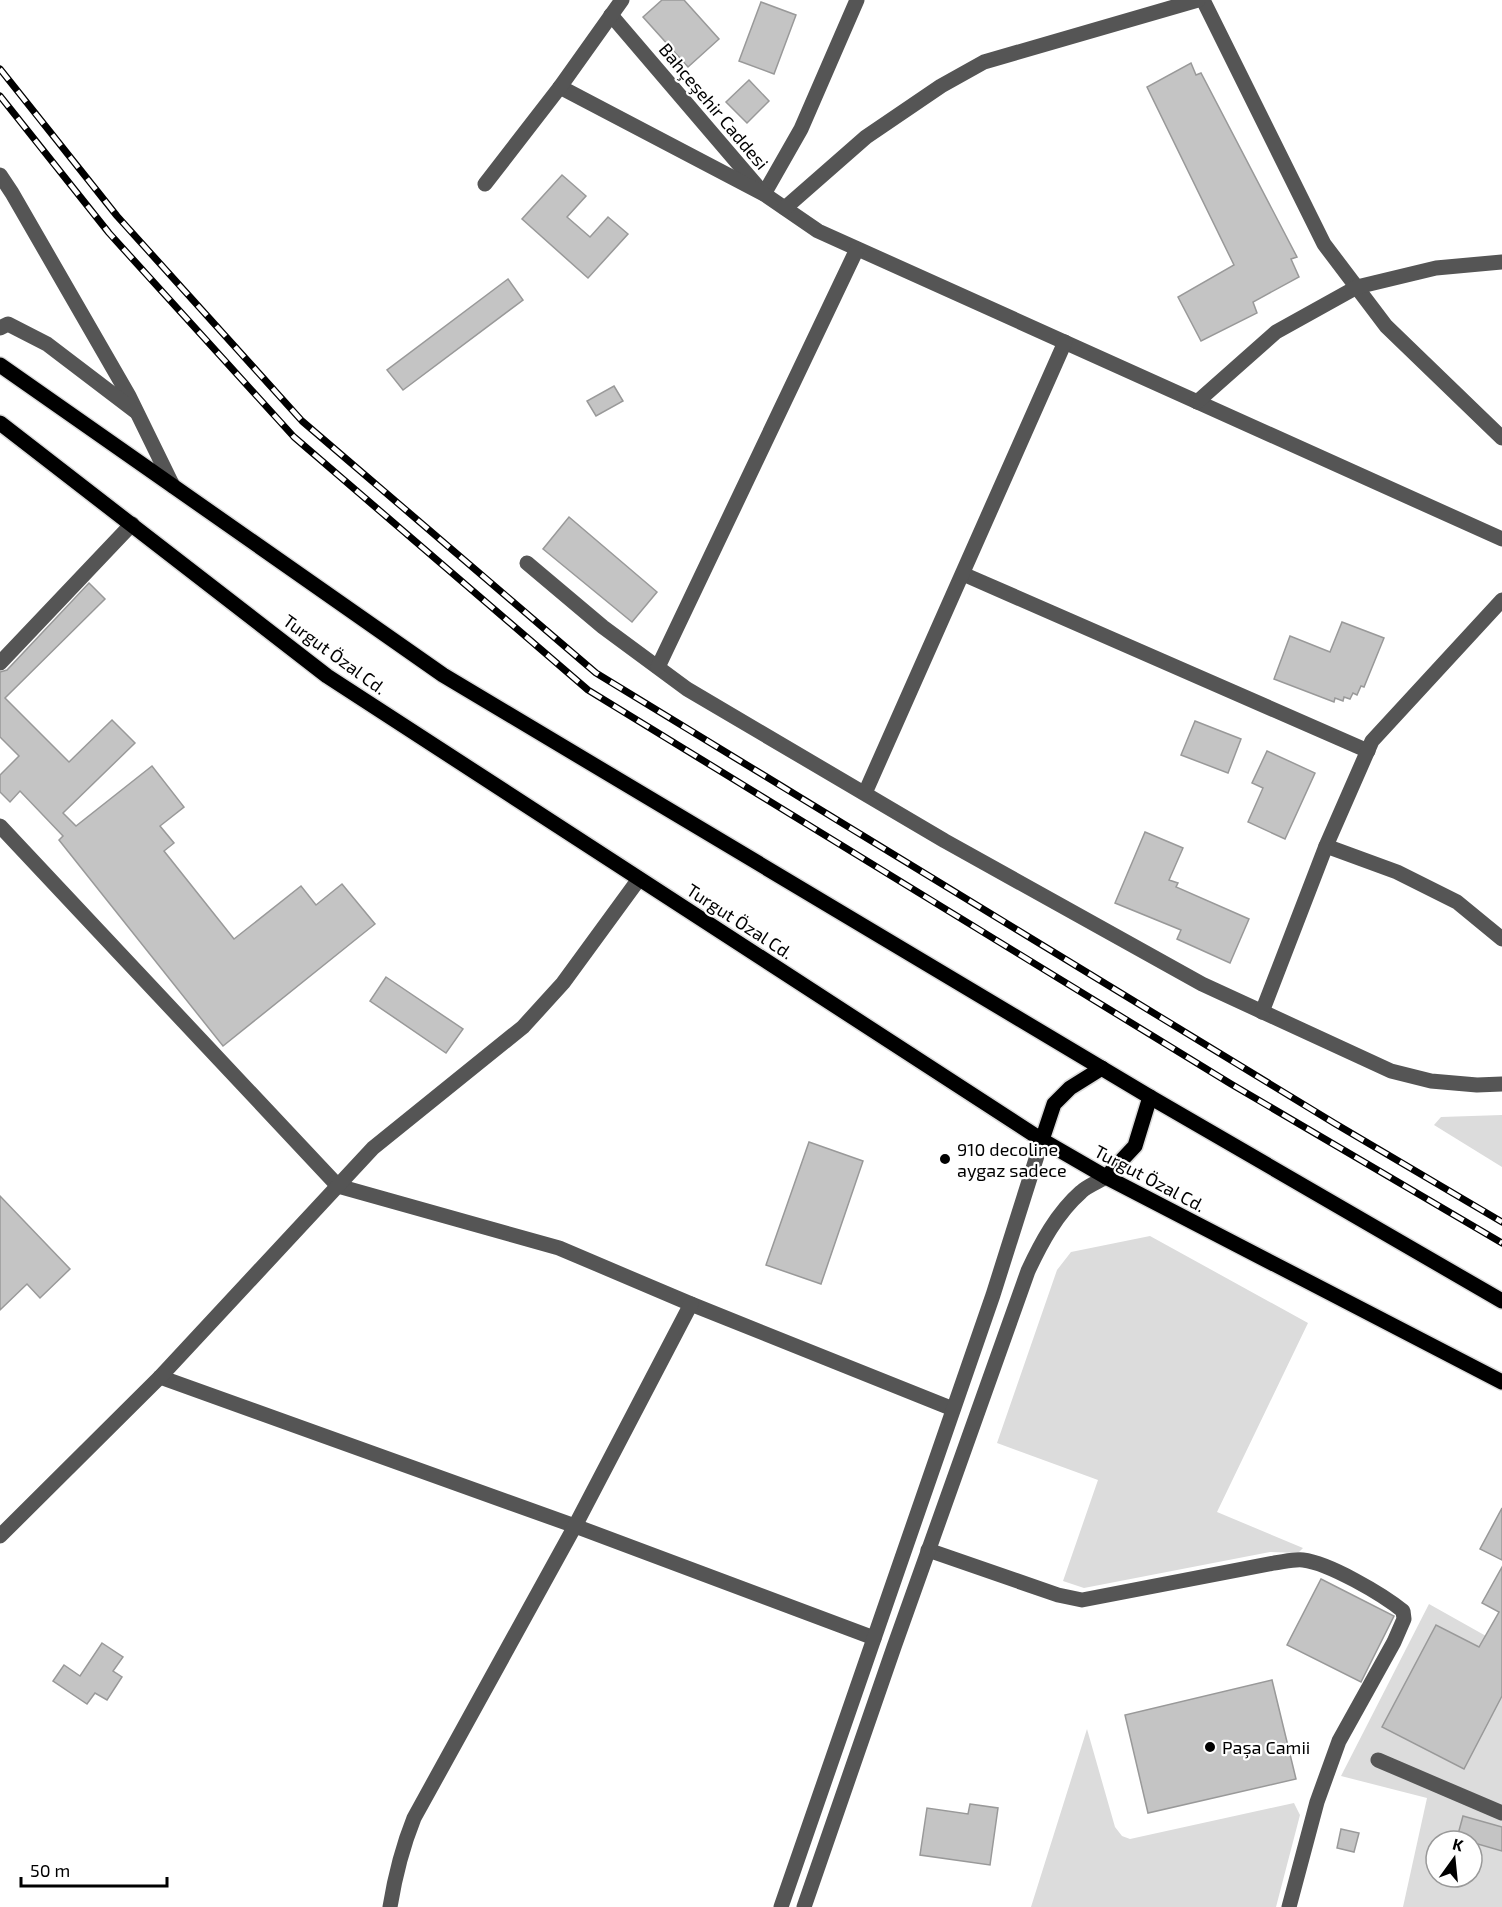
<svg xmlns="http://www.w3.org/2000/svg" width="1502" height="1907" viewBox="0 0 1502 1907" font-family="'Exo 2',sans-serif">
  <rect width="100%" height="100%" fill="#fff"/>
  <!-- green -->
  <g fill="#dcdcdc" fill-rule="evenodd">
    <path d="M1502 1115V1167L1434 1125 1441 1117Z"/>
    <path d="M1150 1236 1308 1323 1217 1512 1303 1548 1298 1553 1270 1552 1084 1588 1063 1581 1098 1480 997 1443 1057 1270 1071 1252Z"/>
    <path d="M1429 1604 1502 1645V1907H1403L1427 1798 1341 1776ZM1436 1841H1472V1877H1436Z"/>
    <path d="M1087 1729 1115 1827 1122 1836 1130 1839 1294 1803 1300 1815 1276 1907H1031Z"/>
  </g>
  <!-- building -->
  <g fill="#c4c4c4" stroke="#999" stroke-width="1.5">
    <path d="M662 0H684L719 39 688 67 643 17Z"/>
    <path d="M761 2 796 15 774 74 739 61Z"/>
    <path d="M1191 63 1196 75 1201 73 1297 257 1291 259 1299 277 1253 302 1257 313 1201 341 1178 297 1234 265 1147 87Z"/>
    <path d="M749 80 769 101 747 123 726 102Z"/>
    <path d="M562 175 586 196 567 217 590 237 608 217 628 234 588 278 522 219Z"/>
    <path d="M508 279 523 300 403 390 387 370Z"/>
    <path d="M614 386 623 401 596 416 587 401Z"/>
    <path d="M569 517 657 592 632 622 543 549Z"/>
    <path d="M89 583 105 599 5 698 69 762 112 720 135 743 63 813 76 826 152 766 184 807 160 826 174 843 164 851 234 939 301 886 316 905 342 884 375 924 223 1046 59 840 63 836 20 791 10 802 0 792V775L19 756 0 737V672L7 670Z"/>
    <path d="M1342 622 1384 638 1364 687 1361 686 1357 695 1353 693 1350 699 1344 697 1343 701 1335 698 1334 702 1274 679 1290 636 1330 652Z"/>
    <path d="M1195 721 1241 739 1228 773 1181 755Z"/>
    <path d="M1267 751 1315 773 1285 839 1248 822 1263 788 1252 783Z"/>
    <path d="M1145 832 1183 848 1169 880 1178 883 1176 887 1249 919 1230 963 1177 939 1181 930 1115 903Z"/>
    <path d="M386 977 463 1029 446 1053 370 1001Z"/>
    <path d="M809 1142 863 1161 821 1284 766 1265Z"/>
    <path d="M0 1196 70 1269 40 1298 27 1284 0 1310Z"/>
    <path d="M1502 1508V1560L1480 1549Z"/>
    <path d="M1502 1567V1696L1464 1769 1382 1727 1436 1625 1479 1647 1499 1612 1482 1603Z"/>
    <path d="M1321 1579 1394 1616 1361 1682 1287 1645Z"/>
    <path d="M102 1643 123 1657 113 1671 122 1677 107 1700 95 1693 87 1704 53 1681 64 1665 80 1676Z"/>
    <path d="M1272 1680 1296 1779 1148 1813 1125 1715Z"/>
    <path d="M970 1804 998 1808 990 1865 920 1855 927 1808 968 1814Z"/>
    <path d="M1463 1816 1502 1827V1851L1457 1838Z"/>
    <path d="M1341 1829 1359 1833 1354 1852 1337 1848Z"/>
  </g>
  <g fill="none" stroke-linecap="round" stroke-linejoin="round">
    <!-- major casing -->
    <g stroke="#dbdbdb" stroke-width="18">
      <g id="major">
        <path d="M0 365 443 675 1150 1097 1502 1301"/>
        <path d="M0 423 327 676 1042 1140 1106 1177 1502 1382"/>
        <path d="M1042 1140 1054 1104 1070 1088 1102 1068"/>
        <path d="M1106 1177 1135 1146 1150 1097"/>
      </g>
    </g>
    <!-- minor -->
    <g stroke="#555" stroke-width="15">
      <path d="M1203 0 1324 244 1386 326 1502 438"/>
      <path d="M611 15 764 194 801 129 857 0"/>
      <path d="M560 87 764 194 818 231 1502 539"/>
      <path d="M0 175 12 193 129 396 173 486"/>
      <path d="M485 184 560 87 622 0"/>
      <path d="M785 208 866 137 941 86 984 62 1198 0"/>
      <path d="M0 328 8 324 47 344 135 411"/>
      <path d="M1197 402 1276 332 1357 287 1436 268 1502 262"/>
      <path d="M527 563 603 627 687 689 945 841 1202 984 1391 1071 1431 1081 1477 1085 1502 1084"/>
      <path d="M963 574 1368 751"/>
      <path d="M0 663 132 524"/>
      <path d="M658 667 857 249"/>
      <path d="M865 793 1065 342"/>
      <path d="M0 826 338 1186 559 1248 691 1304 953 1409"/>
      <path d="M1326 846 1397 872 1457 902 1502 939"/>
      <path d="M1262 1012 1326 846 1372 741 1502 600"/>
      <path d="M160 1377 575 1526 874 1638"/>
      <path d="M0 1536 160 1377 373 1148 523 1027 563 983 639 879"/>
      <path d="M928 1550 1058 1595 1082 1600 1274 1563C1283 1562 1294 1559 1303 1560 1329 1563 1382 1594 1403 1611L1404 1619 1394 1642 1339 1741 1317 1802 1289 1907"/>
      <path d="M1378 1760 1502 1813"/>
      <path d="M390 1907C395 1876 402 1848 414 1818L575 1526 691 1304"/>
      <path d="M781 1907 993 1295 1042 1140"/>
      <path d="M804 1907 894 1647 1028 1271C1041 1243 1057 1213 1081 1192 1087 1186 1098 1182 1106 1177"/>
    </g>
    <!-- major -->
    <use href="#major" stroke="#000" stroke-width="15"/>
    <!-- rail casing -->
    <g stroke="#000" stroke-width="7">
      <g id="rail">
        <path d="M0 69 117 216 302 421 596 673 1334 1123 1502 1222"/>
        <path d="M0 96 109 233 294 437 588 690 1231 1084 1502 1243"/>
      </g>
    </g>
    <!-- rail -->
    <use href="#rail" stroke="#fff" stroke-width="4.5" stroke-dasharray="14" stroke-linecap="butt"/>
  </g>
  <!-- markers -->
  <g fill="#000" stroke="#fff" stroke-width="2">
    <circle cx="945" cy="1159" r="6"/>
    <circle cx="1210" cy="1747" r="6"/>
  </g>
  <g text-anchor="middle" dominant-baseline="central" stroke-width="4.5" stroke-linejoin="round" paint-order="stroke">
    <!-- street labels -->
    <g font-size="18" fill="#000" stroke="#fff">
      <text transform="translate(714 106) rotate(50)">Bahçeşehir Caddesi</text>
      <text transform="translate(335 654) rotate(36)">Turgut Özal Cd.</text>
      <text transform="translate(740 921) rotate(33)">Turgut Özal Cd.</text>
      <text transform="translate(1150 1178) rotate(28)">Turgut Özal Cd.</text>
    </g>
    <!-- poi labels -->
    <g font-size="18" fill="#000" stroke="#fff" text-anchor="start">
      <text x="957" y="1149">910 decoline<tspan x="957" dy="21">aygaz sadece</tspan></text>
      <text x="1222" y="1747">Paşa Camii</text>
    </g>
  </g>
  <!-- north arrow -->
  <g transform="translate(1454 1859) rotate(15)"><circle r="28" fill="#ffffff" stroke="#999999" stroke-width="1.5"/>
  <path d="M0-4.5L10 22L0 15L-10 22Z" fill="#000000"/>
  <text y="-9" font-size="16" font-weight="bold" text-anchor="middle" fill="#000000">K</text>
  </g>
  <!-- scale -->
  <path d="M21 1877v9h146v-9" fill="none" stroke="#000000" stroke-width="3"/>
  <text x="30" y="1877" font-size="18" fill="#000000" stroke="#ffffff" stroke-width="4.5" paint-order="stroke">50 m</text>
</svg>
